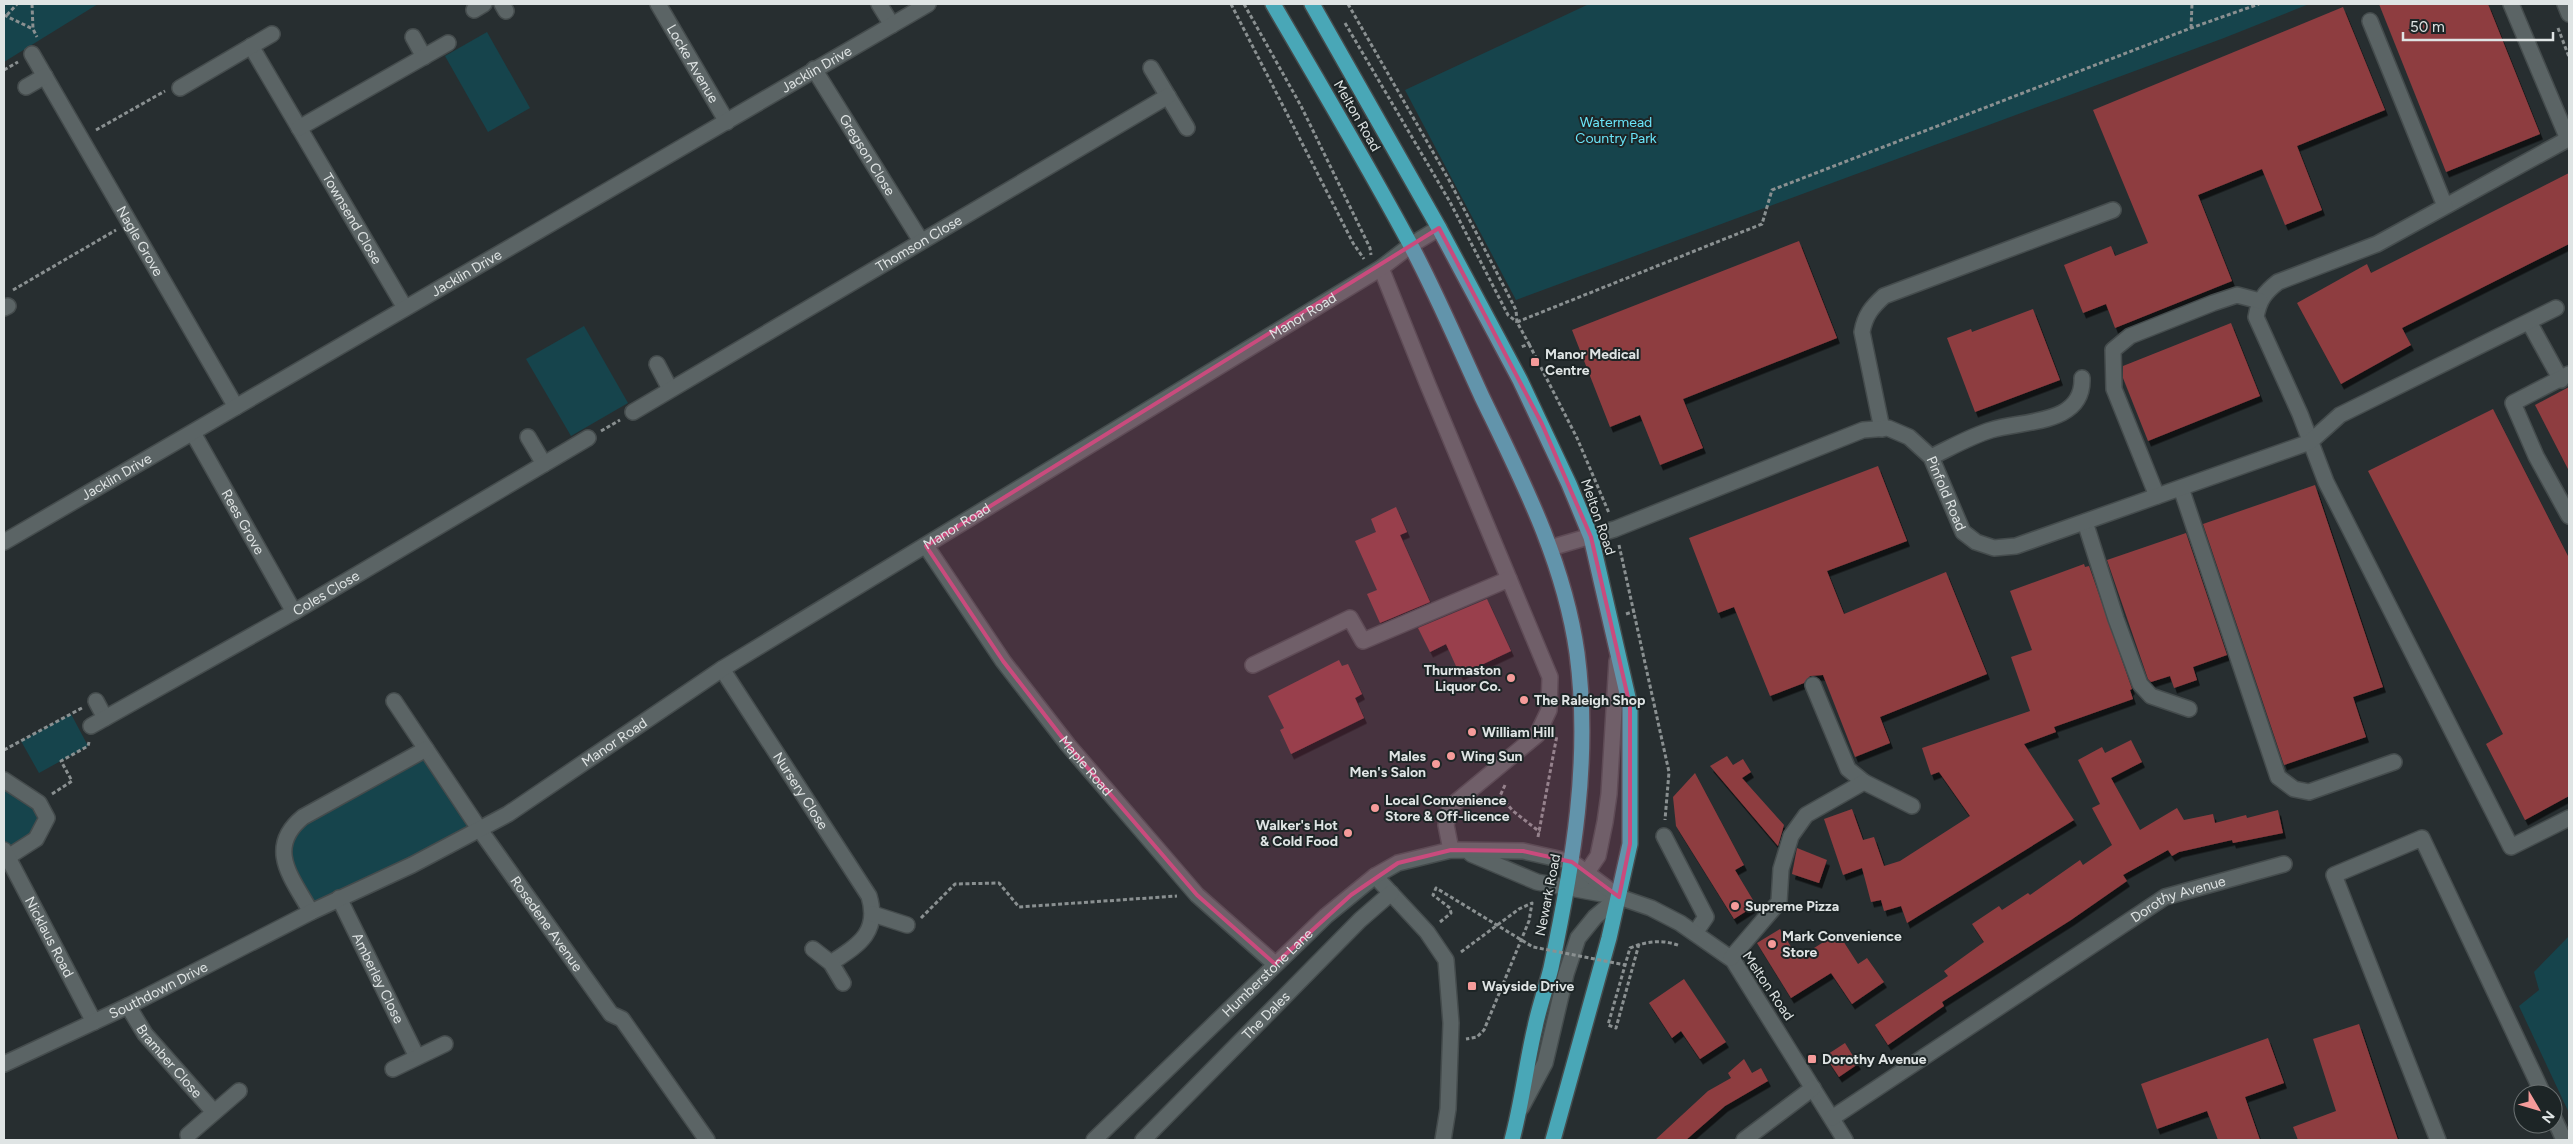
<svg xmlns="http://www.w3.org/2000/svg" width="2573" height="1144" viewBox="0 0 2573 1144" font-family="Figtree,sans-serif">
  <defs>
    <filter id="shadow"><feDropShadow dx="3" dy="5.5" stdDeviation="0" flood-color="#0009"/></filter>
  </defs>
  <rect width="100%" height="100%" fill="#272e30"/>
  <!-- green -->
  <g fill="#16444c">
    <path d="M4 4H98L4 62Z"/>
    <path d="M1589 4H2309L2224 38 1516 300 1405 90Z"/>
    <path d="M487 32 530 108 488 132 445 56Z"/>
    <path d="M584 326 628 403 571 436 526 359Z"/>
    <path d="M71 714 88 746 39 773 21 741Z"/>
    <path d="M426 749 480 830 311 912 289 872 286 835Z"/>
    <path d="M4 780 44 810 36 839 4 850Z"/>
    <path d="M2569 936V1113L2519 1006 2539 990 2534 972Z"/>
  </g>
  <!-- building -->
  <g fill="#8e3d40" filter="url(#shadow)">
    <path d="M2379 4H2488L2540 134 2446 172Z"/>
    <path d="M2343 7 2385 110 2297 146 2322 210 2285 225 2262 169 2198 195 2232 281 2115 328 2106 304 2083 313 2064 265 2111 246 2115 256 2148 243 2093 110Z"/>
    <path d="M2569 173V244L2402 328 2411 345 2341 384 2297 303 2367 264 2371 273Z"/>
    <path d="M1799 241 1837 338 1683 399 1703 448 1660 465 1640 415 1610 427 1572 330Z"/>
    <path d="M2033 309 2060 380 1975 412 1947 338 1971 329 1972 332Z"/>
    <path d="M2231 323 2260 396 2148 441 2123 378V366Z"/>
    <path d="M2569 387V471L2535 405Z"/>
    <path d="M2493 409 2569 558V796L2525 820 2486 744 2503 734 2368 471Z"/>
    <path d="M1878 466 1907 541 1827 571 1844 614 1946 572 1987 674 1880 717 1890 743 1855 757 1823 675 1810 676 1804 683 1770 696 1734 607 1718 613 1689 538Z"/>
    <path d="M2315 485 2383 687 2353 697 2366 737 2284 765 2203 524Z"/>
    <path d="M1396 507 1407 532 1400 535 1430 602 1380 623 1367 594 1377 590 1355 541 1376 532 1371 519Z"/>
    <path d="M2186 533 2227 655 2193 667 2197 680 2174 688 2170 676 2151 682 2148 679 2107 560Z"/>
    <path d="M2084 564 2085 567 2089 566 2132 689 2130 690 2133 699 2054 727 2056 732 2024 744 2074 820 1907 923 1901 906 1884 911 1881 900 1871 902 1862 868 1843 875 1824 819 1852 809 1863 840 1874 837 1884 866 1900 861 1970 816 1939 772 1931 775 1922 748 2030 711 2011 657 2032 650 2010 591Z"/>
    <path d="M1487 599 1511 651 1460 675 1446 644 1430 652 1418 628Z"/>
    <path d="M1339 660 1342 666 1348 664 1362 694 1355 698 1364 718 1291 754 1280 730 1284 728 1268 696Z"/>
    <path d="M2131 740 2142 762 2111 778 2140 830 2177 808 2184 820 2213 814 2215 823 2246 815 2247 818 2278 810 2283 833 2233 843 2232 840 2179 852 2172 856 2168 850 2123 875 2127 881 2071 920 1942 1002 1944 1006 1888 1045 1875 1025 1948 976 1944 971 1984 942 1972 924 1999 906 2002 910 2028 893 2030 895 2080 860 2083 865 2112 845 2092 808 2100 804 2078 760 2102 747 2105 753Z"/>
    <path d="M1727 756 1733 765 1743 759 1751 772 1742 778 1784 825 1778 846 1710 766Z"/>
    <path d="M1695 773 1744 865 1735 870 1756 905 1734 919 1676 826 1673 797Z"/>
    <path d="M1797 848 1827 860 1819 883 1792 874Z"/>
    <path d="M1780 929 1798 958 1838 933 1858 964 1867 958 1884 982 1852 1004 1831 973 1791 998 1757 943Z"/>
    <path d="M1684 979 1726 1042 1700 1059 1681 1031 1672 1038 1649 1003Z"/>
    <path d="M2359 1024 2398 1140H2298L2293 1127 2336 1111 2313 1039Z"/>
    <path d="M2268 1038 2284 1083 2245 1097 2260 1140H2218L2207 1111 2157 1129 2141 1084Z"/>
    <path d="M1845 1043 1858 1064 1839 1077 1825 1056Z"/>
    <path d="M1744 1059 1752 1073 1761 1068 1768 1081 1725 1106 1686 1140H1655L1708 1091 1731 1078 1728 1073Z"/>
  </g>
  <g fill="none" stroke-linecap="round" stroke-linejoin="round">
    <!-- minor casing -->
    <g stroke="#454c4d" stroke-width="18">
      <g id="minor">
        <path d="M502 4 506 11"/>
        <path id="s1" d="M658 4 727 122"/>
        <path d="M879 4 892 25"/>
        <path d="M2511 4 2568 139 2377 244 2278 282C2265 292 2259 300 2256 317L2300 414 2326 482 2511 847 2569 818"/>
        <path d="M2565 4 2569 14"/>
        <path d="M474 10 484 4"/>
        <path d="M2370 21 2445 206"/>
        <path d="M413 37 424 57"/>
        <path id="s2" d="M251 46 405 308"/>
        <path id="s3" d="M32 54 236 407"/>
        <path d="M1151 68 1187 128"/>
        <path id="s4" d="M814 69 921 241"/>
        <path d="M26 87 45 76"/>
        <path d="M180 88 272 34"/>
        <path d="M299 128 448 43"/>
        <path d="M1381 268 1428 385 1550 677 1549 710 1537 735 1450 807 1446 825 1451 850"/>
        <path d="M4 308 8 306"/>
        <path d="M2529 322 2561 380"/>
        <path d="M657 364 670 389"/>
        <path d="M2569 374 2513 403 2536 456 2569 516"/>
        <path id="s5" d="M633 412 1168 96"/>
        <path d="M1882 429 1862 332C1865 315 1872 307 1884 296L2113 210"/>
        <path id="s6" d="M193 433 294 612"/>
        <path d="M528 437 544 464"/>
        <path d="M1931 457C1950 448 1971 436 1991 430 2024 420 2084 425 2082 378"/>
        <path d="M2181 488 2278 777 2294 789 2309 792 2394 762"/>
        <path d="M2157 496 2114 389 2113 350 2130 336 2213 303 2237 295 2260 301"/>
        <path d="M2085 522 2116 619 2140 684 2151 696 2189 709"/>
        <path id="s7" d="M4 542 928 4"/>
        <path id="s8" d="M926 546 1003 661 1068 745 1197 895 1275 964"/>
        <path id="s9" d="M1550 548 1615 529 1863 430 1888 428 1909 437 1931 457 1963 532 1976 542 1994 548 2016 546 2310 442 2340 415 2556 308"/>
        <path d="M1253 665 1350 618 1363 641 1509 579"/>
        <path id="s10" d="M722 669 869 896C880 933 858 945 831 963"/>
        <path d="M1813 685 1848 769 1864 782"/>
        <path d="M96 701 105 718"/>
        <path id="s11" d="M394 701 480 830 611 1014 622 1019 707 1140"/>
        <path id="s12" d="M91 726 294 612 588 438"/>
        <path d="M4 780 39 803 47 818 36 839 8 857"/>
        <path d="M1664 836 1706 917 1695 933"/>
        <path id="s13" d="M4 850 94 1022"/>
        <path d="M1471 854 1537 882 1619 897 1651 908 1680 923 1733 960 1845 1140"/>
        <path d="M1375 876 1427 932 1446 960 1451 1023 1448 1109 1443 1140"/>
        <path d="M1581 881 1598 856 1605 822 1609 794 1617 661"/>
        <path id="s14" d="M339 898 417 1057"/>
        <path d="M311 912C292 878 265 848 303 817L426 749"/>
        <path d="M873 914 907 925"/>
        <path d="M813 949 831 963 843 983"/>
        <path d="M1731 958 1779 902 1781 869 1791 836 1806 815 1864 782 1912 806"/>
        <path id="s15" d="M128 1006 145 1034 214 1112"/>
        <path id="s16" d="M4 1064 128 1006 311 912 412 865 508 814 722 669 1381 268 1411 245 1439 228"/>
        <path d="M393 1069 445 1044"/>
        <path d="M1521 1108 1545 1063 1566 974 1578 938 1595 917 1619 897"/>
        <path d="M2553 1116 2564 1140"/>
        <path id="s17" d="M1832 1118 2165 897 2284 864"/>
        <path d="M188 1135 239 1091"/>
        <path id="s18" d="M1094 1140 1326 916 1375 876 1398 863 1451 850 1523 851 1572 862 1619 897"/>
        <path id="s19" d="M1143 1140 1360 920 1391 893"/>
        <path d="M1744 1140 1813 1088"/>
        <path d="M2438 1140 2334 875 2422 838 2543 1094"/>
      </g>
    </g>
    <!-- highway casing -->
    <g stroke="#454c4d" stroke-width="18">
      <g id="highway">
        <path d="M1273 4C1319 83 1366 162 1409 242 1436 292 1458 345 1482 397 1522 480 1564 561 1577 653 1591 760 1573 864 1551 968 1546 988 1539 1007 1535 1027 1526 1065 1522 1103 1512 1140"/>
        <path d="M1312 4 1439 228 1520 380 1569 484 1591 537 1630 706V844L1609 938 1553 1140"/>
      </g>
    </g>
    <!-- path -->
    <g stroke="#8a9091" stroke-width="3" stroke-dasharray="4 2.5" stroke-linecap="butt">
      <path d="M32 4 33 29 37 37"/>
      <path d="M1231 4 1353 243 1364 259"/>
      <path d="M1244 4 1301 106 1370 248 1371 255"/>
      <path d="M1348 4 1449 180 1516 310 1517 322 1529 344 1521 347"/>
      <path d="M4 15 33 29"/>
      <path d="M7 15 17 4"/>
      <path d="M1345 23 1450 202 1508 315 1517 322"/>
      <path d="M2191 28 2192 4"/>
      <path d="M2558 28 2569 57"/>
      <path d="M4 70 18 62"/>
      <path d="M96 130 165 91"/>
      <path d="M13 290 116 230"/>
      <path d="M1517 322 1762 224 1772 190 2191 28 2259 4"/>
      <path d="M1529 344 1577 438 1609 513"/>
      <path d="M601 431 620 420"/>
      <path d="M1619 545 1669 772 1665 820"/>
      <path d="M1626 614 1635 611"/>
      <path d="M4 750 82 708"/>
      <path d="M1505 785 1500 796 1513 811 1540 832"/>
      <path d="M52 794 72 781 61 761 88 746 89 742"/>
      <path d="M1538 837 1557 735"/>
      <path d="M921 918 955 884 999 883 1019 907 1177 896"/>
      <path d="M1440 922 1451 913 1450 908"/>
      <path d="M1639 944 1616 1028 1608 1025 1630 948C1647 941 1663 939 1680 946"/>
      <path d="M1461 952 1519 909 1532 903 1529 921 1484 1030 1477 1037 1466 1039"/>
    </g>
    <!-- minor -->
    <use href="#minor" stroke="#5b6465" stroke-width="15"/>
    <!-- highway -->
    <use href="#highway" stroke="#49a7b7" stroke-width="15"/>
    <!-- path-bridge -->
    <path stroke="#8a9091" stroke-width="3" stroke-dasharray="4 2.5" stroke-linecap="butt" d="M1450 908 1433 895 1436 888 1533 947 1625 965"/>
  </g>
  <!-- marked area -->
  <path fill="#c94b7d" fill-opacity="0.2" stroke="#c94b7d" stroke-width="4" stroke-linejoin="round" d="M1439 228 1542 424 1591 537 1630 706V844L1619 897 1572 862 1523 851 1451 850 1398 863 1351 895 1275 964 1197 895 1068 745 1003 661 926 546Z"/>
  <!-- markers -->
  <g fill="#f59b9a" stroke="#1d2526" stroke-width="2">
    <rect x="1530" y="357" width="10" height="10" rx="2.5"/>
    <circle cx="1511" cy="678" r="5"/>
    <circle cx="1524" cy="700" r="5"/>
    <circle cx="1472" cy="732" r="5"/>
    <circle cx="1451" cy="756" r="5"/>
    <circle cx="1436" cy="764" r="5"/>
    <circle cx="1375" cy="808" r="5"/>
    <circle cx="1348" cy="833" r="5"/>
    <circle cx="1735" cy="906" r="5"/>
    <circle cx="1772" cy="944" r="5"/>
    <rect x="1467" y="981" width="10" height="10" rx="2.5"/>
    <rect x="1807" y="1054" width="10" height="10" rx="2.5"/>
  </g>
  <g text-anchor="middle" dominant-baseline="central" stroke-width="4" stroke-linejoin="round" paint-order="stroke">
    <!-- street labels -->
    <g font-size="14" fill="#dfe4e4" stroke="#1d2526">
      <text stroke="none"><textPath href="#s1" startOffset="69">Locke Avenue</textPath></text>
      <text stroke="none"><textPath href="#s7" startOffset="940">Jacklin Drive</textPath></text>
      <text transform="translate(1357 116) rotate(60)">Melton Road</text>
      <text stroke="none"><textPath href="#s4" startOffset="101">Gregson Close</textPath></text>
      <text stroke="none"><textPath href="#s2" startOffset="200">Townsend Close</textPath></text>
      <text stroke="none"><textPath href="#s3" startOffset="216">Nagle Grove</textPath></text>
      <text stroke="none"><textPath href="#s5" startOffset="332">Thomson Close</textPath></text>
      <text stroke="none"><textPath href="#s7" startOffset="535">Jacklin Drive</textPath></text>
      <text stroke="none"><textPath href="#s16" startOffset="1501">Manor Road</textPath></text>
      <text stroke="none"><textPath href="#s7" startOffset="130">Jacklin Drive</textPath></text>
      <text stroke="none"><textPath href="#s9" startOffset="452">Pinfold Road</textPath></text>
      <text transform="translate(1598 517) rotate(71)">Melton Road</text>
      <text stroke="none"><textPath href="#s6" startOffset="102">Rees Grove</textPath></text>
      <text stroke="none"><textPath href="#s16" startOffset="1096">Manor Road</textPath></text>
      <text stroke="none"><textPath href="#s12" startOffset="270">Coles Close</textPath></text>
      <text stroke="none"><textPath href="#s16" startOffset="691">Manor Road</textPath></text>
      <text stroke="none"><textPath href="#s8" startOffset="272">Maple Road</textPath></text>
      <text stroke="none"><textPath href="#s10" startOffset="145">Nursery Close</textPath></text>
      <text transform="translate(1548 895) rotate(-79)">Newark Road</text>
      <text stroke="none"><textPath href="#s17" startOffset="411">Dorothy Avenue</textPath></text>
      <text stroke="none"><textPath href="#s11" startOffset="270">Rosedene Avenue</textPath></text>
      <text stroke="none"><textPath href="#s13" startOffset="98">Nicklaus Road</textPath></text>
      <text stroke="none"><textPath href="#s18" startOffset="241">Humberstone Lane</textPath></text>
      <text stroke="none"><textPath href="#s14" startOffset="89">Amberley Close</textPath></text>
      <text transform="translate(1768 986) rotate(56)">Melton Road</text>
      <text stroke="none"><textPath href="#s16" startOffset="171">Southdown Drive</textPath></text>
      <text stroke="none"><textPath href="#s19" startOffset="175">The Dales</textPath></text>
      <text stroke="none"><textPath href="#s15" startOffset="69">Bramber Close</textPath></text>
    </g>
    <!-- park labels -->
    <g font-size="14" fill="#6ae5f9" stroke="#1d2526">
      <text x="1616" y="122">Watermead<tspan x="1616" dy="16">Country Park</tspan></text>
    </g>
    <!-- poi labels -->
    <g font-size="14" font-weight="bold" fill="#dfe4e4" stroke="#1d2526" text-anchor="start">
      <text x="1545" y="354">Manor Medical<tspan x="1545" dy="16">Centre</tspan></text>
      <text x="1501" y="670" text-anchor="end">Thurmaston<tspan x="1501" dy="16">Liquor Co.</tspan></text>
      <text x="1534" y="700">The Raleigh Shop</text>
      <text x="1482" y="732">William Hill</text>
      <text x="1426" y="756" text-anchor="end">Males<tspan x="1426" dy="16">Men's Salon</tspan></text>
      <text x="1461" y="756">Wing Sun</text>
      <text x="1385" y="800">Local Convenience<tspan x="1385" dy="16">Store &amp; Off-licence</tspan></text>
      <text x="1338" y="825" text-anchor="end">Walker's Hot<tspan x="1338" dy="16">&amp; Cold Food</tspan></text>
      <text x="1745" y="906">Supreme Pizza</text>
      <text x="1782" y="936">Mark Convenience<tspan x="1782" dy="16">Store</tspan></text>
      <text x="1482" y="986">Wayside Drive</text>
      <text x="1822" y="1059">Dorothy Avenue</text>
    </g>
  </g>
  <!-- border -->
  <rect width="2573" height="1144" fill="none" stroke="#dfe4e4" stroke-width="10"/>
  <!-- north arrow -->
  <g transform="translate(2538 1109) rotate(128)"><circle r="24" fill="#1d2526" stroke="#6b7172"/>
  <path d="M0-4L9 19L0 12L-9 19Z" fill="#f59b9a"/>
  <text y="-8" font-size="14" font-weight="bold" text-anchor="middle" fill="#dfe4e4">N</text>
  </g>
  <!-- scale -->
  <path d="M2403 32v8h150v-8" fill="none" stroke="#dfe4e4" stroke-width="2.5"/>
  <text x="2410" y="32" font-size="15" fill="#dfe4e4" stroke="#1d2526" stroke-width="4" paint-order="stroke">50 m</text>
</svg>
